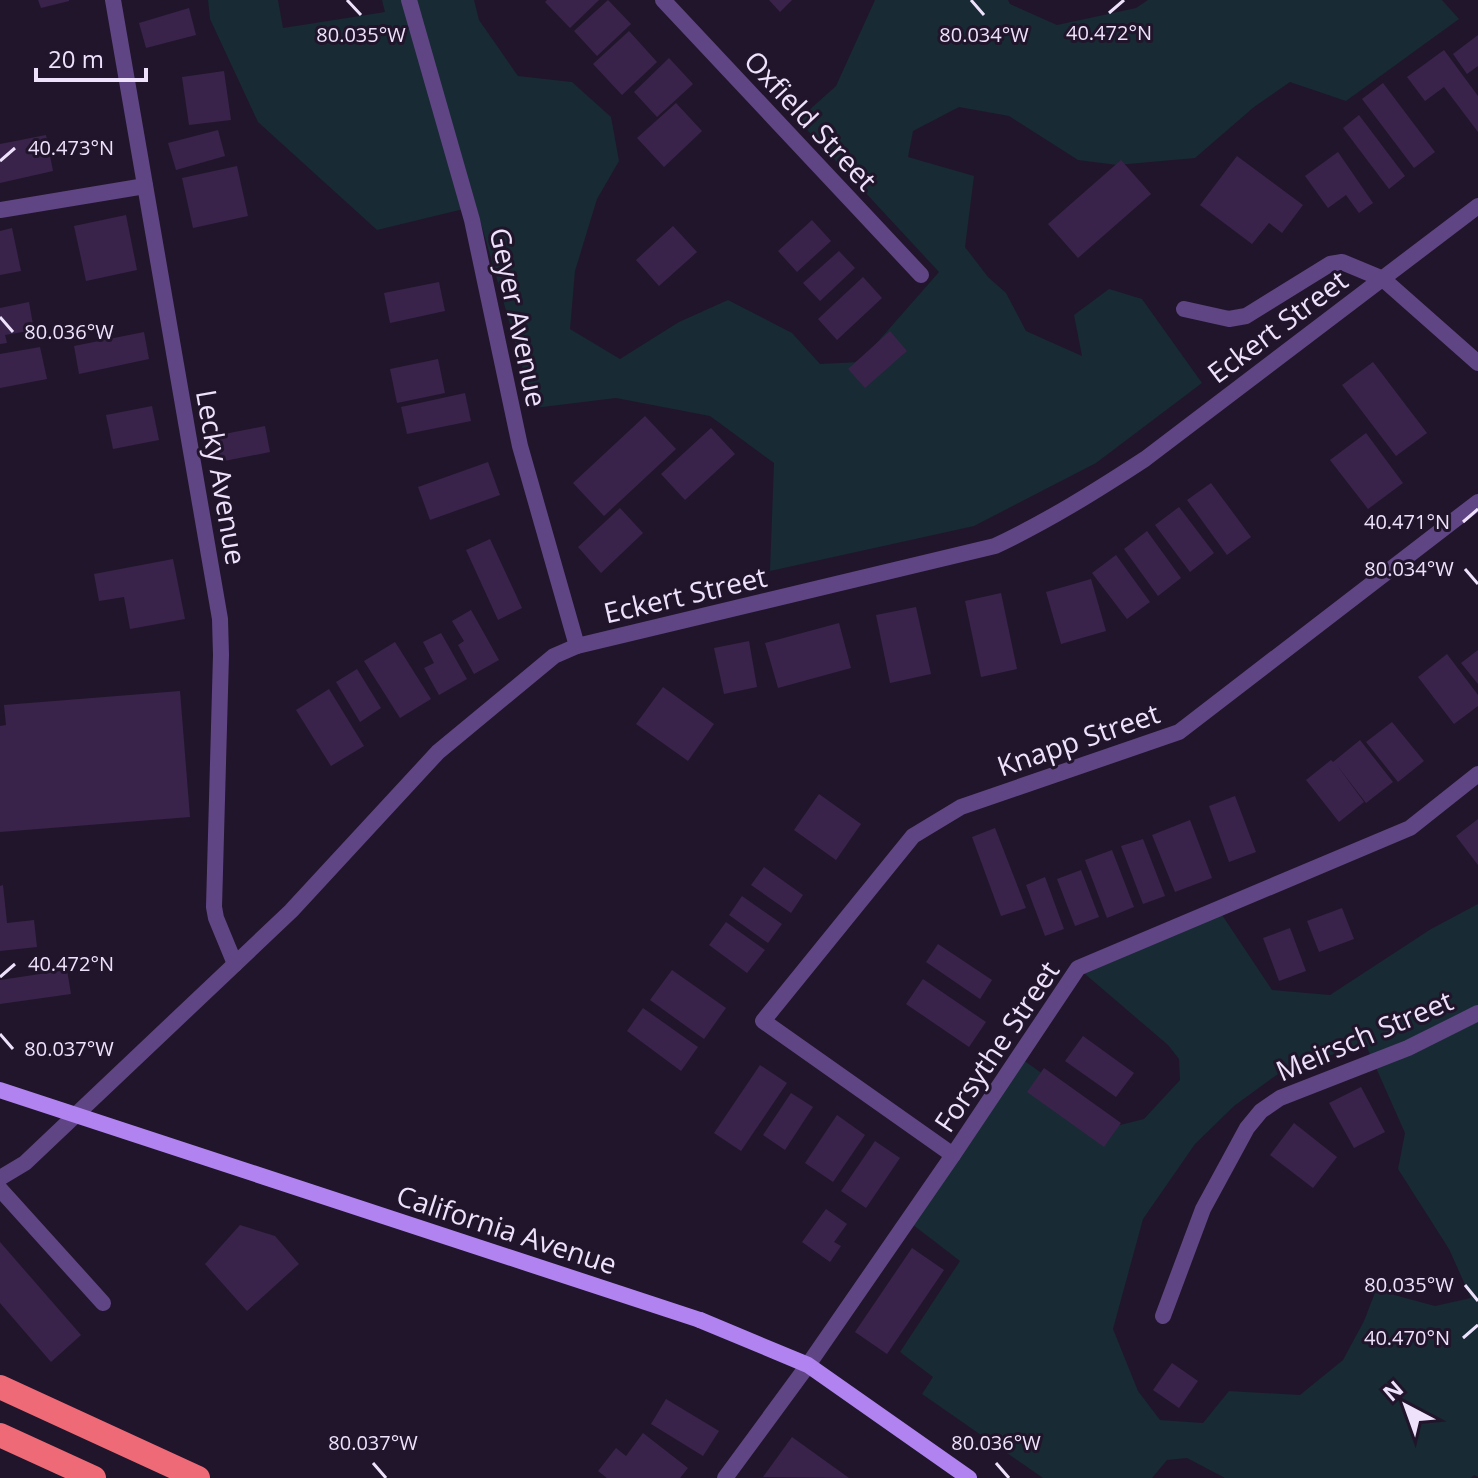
<svg xmlns="http://www.w3.org/2000/svg" width="1478" height="1478" viewBox="0 0 1478 1478" font-family="'Open Sans',sans-serif">
  <rect width="100%" height="100%" fill="#21152b"/>
  <!-- green -->
  <g fill="#182a34" fill-rule="evenodd">
    <path d="M208 0H278L283 28 385 12 382 0H474L479 20 518 76 572 82 611 117 619 161 597 199 575 271 570 329 620 359 679 322 728 300 792 333 820 364 860 362 939 272 798 120 836 86 875 0H1008L1010 4 1057 25 1136 8 1148 0H1442L1459 19 1346 101 1290 82 1254 107 1195 158 1117 165 1078 160 1009 116 959 107 913 131 908 157 974 176 965 247 988 277 1006 293 1026 331 1082 356 1074 315 1109 289 1142 299 1202 383 1096 463 974 526 770 571 774 463 710 416 616 398 534 408 476 206 377 230 258 122 210 19Z"/>
    <path d="M1478 904V1477L1474 1475 1471 1478H1225L1187 1458 1167 1460 1152 1478H1043L922 1394 933 1377 900 1352 960 1261 908 1221 1019 1057 1116 1126 1144 1119 1180 1080 1179 1059 1168 1045 1078 968 1218 909 1272 990 1330 995 1431 929ZM1365 1043 1405 1133 1398 1169 1449 1249 1471 1298 1435 1306 1376 1290 1364 1321 1343 1360 1300 1395 1229 1391 1203 1423 1160 1420 1138 1391 1113 1329 1143 1219 1195 1144 1234 1106 1278 1074Z"/>
  </g>
  <!-- building -->
  <g fill="#39234a">
    <path d="M38 0H69V1L41 8Z"/>
    <path d="M547 0H599L570 28 545 2Z"/>
    <path d="M608 0 631 24 597 56 574 31Z"/>
    <path d="M769 0H792L780 12Z"/>
    <path d="M189 8 196 35 146 48 139 23Z"/>
    <path d="M629 31 657 62 622 95 593 64Z"/>
    <path d="M1478 35V66L1467 74 1453 54Z"/>
    <path d="M1444 50 1478 96V132L1444 87 1425 101 1407 77Z"/>
    <path d="M669 58 693 84 657 117 634 92Z"/>
    <path d="M224 71 231 120 189 125 182 77Z"/>
    <path d="M1383 83 1435 152 1414 168 1362 99Z"/>
    <path d="M676 103 702 131 664 167 637 138Z"/>
    <path d="M1359 115 1405 176 1389 189 1343 128Z"/>
    <path d="M218 130 225 156 176 170 168 143Z"/>
    <path d="M46 135 53 171 0 183V144Z"/>
    <path d="M1338 152 1373 203 1359 213 1346 195 1328 208 1305 176Z"/>
    <path d="M1237 156 1303 205 1282 233 1269 223 1252 244 1200 205Z"/>
    <path d="M1121 160 1151 194 1078 258 1048 224Z"/>
    <path d="M237 166 248 216 193 228 182 178Z"/>
    <path d="M126 215 137 270 86 281 74 226Z"/>
    <path d="M812 220 831 241 797 272 778 251Z"/>
    <path d="M673 226 697 252 659 286 636 260Z"/>
    <path d="M12 228 21 271 0 275V231Z"/>
    <path d="M839 251 855 268 820 301 803 283Z"/>
    <path d="M863 277 882 298 837 340 818 319Z"/>
    <path d="M439 282 445 311 390 323 384 293Z"/>
    <path d="M29 302 34 330 5 335 7 343 0 344V308Z"/>
    <path d="M890 331 907 351 865 388 848 369Z"/>
    <path d="M144 332 149 359 79 374 74 346Z"/>
    <path d="M40 347 47 379 0 388V354Z"/>
    <path d="M438 359 445 393 397 403 390 369Z"/>
    <path d="M1373 362 1427 433 1396 456 1342 385Z"/>
    <path d="M465 393 471 421 407 434 401 407Z"/>
    <path d="M152 406 159 440 113 449 106 415Z"/>
    <path d="M645 416 676 449 604 516 573 483Z"/>
    <path d="M265 426 270 452 219 462 214 436Z"/>
    <path d="M711 428 735 454 685 500 661 474Z"/>
    <path d="M1366 433 1403 483 1368 509 1330 460Z"/>
    <path d="M488 462 500 495 430 520 418 487Z"/>
    <path d="M1211 483 1251 537 1227 555 1187 500Z"/>
    <path d="M1179 507 1214 553 1190 572 1155 525Z"/>
    <path d="M620 508 643 533 601 573 578 547Z"/>
    <path d="M1147 531 1181 578 1158 596 1124 549Z"/>
    <path d="M490 539 522 608 498 620 466 550Z"/>
    <path d="M1116 555 1150 602 1127 619 1092 573Z"/>
    <path d="M173 559 185 619 130 629 124 597 99 601 94 574Z"/>
    <path d="M1091 579 1106 631 1061 644 1046 592Z"/>
    <path d="M1001 593 1017 669 981 677 965 601Z"/>
    <path d="M916 607 931 674 890 683 876 615Z"/>
    <path d="M471 610 499 660 474 674 458 645 464 641 452 621Z"/>
    <path d="M839 623 851 668 778 688 765 643Z"/>
    <path d="M441 633 467 679 439 695 424 668 434 663 423 642Z"/>
    <path d="M749 641 757 687 724 694 714 648Z"/>
    <path d="M395 642 431 699 400 718 364 661Z"/>
    <path d="M1478 650V684L1461 663Z"/>
    <path d="M1447 654 1478 695V706L1454 724 1418 677Z"/>
    <path d="M357 669 381 708 360 722 336 682Z"/>
    <path d="M663 687 714 724 688 761 636 724Z"/>
    <path d="M329 689 364 746 331 766 296 710Z"/>
    <path d="M180 691 190 817 0 832V726L6 725 4 705Z"/>
    <path d="M1392 722 1424 761 1398 782 1366 742Z"/>
    <path d="M1360 740 1393 782 1366 803 1336 764 1364 802 1339 822 1306 780 1331 760 1333 762Z"/>
    <path d="M819 794 861 824 836 860 794 830Z"/>
    <path d="M1235 796 1256 852 1229 862 1209 806Z"/>
    <path d="M1478 819V865L1456 836Z"/>
    <path d="M1190 820 1212 878 1175 892 1152 835Z"/>
    <path d="M995 828 1026 908 1001 916 972 837Z"/>
    <path d="M1143 839 1165 896 1143 904 1121 846Z"/>
    <path d="M1112 850 1134 907 1107 918 1085 860Z"/>
    <path d="M764 867 803 895 791 913 751 885Z"/>
    <path d="M1081 870 1099 917 1075 926 1057 879Z"/>
    <path d="M1045 877 1064 929 1045 936 1026 885Z"/>
    <path d="M3 885 7 923 34 920 37 947 0 951V886Z"/>
    <path d="M742 896 782 924 768 943 729 915Z"/>
    <path d="M1342 908 1354 939 1319 952 1307 921Z"/>
    <path d="M726 922 765 950 747 973 709 945Z"/>
    <path d="M1290 928 1306 971 1279 981 1263 938Z"/>
    <path d="M938 944 992 980 980 999 926 962Z"/>
    <path d="M67 970 71 994 0 1004V980Z"/>
    <path d="M672 970 726 1008 704 1039 650 1000Z"/>
    <path d="M923 979 986 1022 969 1047 906 1004Z"/>
    <path d="M643 1008 698 1047 681 1071 627 1031Z"/>
    <path d="M1083 1036 1134 1073 1116 1097 1065 1061Z"/>
    <path d="M760 1065 787 1083 741 1151 714 1133Z"/>
    <path d="M1044 1068 1121 1123 1104 1147 1027 1092Z"/>
    <path d="M1361 1087 1385 1132 1354 1148 1329 1103Z"/>
    <path d="M791 1093 813 1107 785 1150 763 1135Z"/>
    <path d="M837 1115 865 1135 833 1182 805 1163Z"/>
    <path d="M1294 1123 1337 1157 1313 1188 1270 1155Z"/>
    <path d="M875 1141 900 1158 866 1208 841 1191Z"/>
    <path d="M826 1209 847 1224 834 1242 841 1246 830 1262 802 1242Z"/>
    <path d="M240 1225 275 1236 299 1264 247 1311 205 1264Z"/>
    <path d="M0 1242 81 1335 51 1362 0 1303Z"/>
    <path d="M912 1248 944 1270 887 1354 855 1332Z"/>
    <path d="M1172 1363 1198 1381 1179 1408 1153 1390Z"/>
    <path d="M666 1399 719 1431 703 1456 651 1424Z"/>
    <path d="M643 1433 688 1468 680 1478H607L598 1471 616 1448 626 1456Z"/>
    <path d="M792 1437 849 1478 763 1477Z"/>
  </g>
  <g fill="none" stroke-linecap="round" stroke-linejoin="round">
    <!-- lane -->
    <g stroke="#604584" stroke-width="16">
      <path d="M1184 309 1229 319 1246 316 1330 264 1342 262 1383 279"/>
      <path d="M0 1189 103 1303"/>
    </g>
    <!-- street -->
    <g stroke="#604584" stroke-width="16">
      <path d="M113 0 220 619 221 655 214 907 216 918 235 964"/>
      <path d="M409 0 472 220 520 446 577 646"/>
      <path d="M663 0 921 275"/>
      <path d="M0 210 145 186"/>
      <path d="M1383 279 1478 363"/>
      <path d="M953 1155 763 1021 913 836 961 807 1179 732 1478 502"/>
      <path d="M0 1178 25 1163 291 911 438 752 554 656 577 646 995 546C1048 521 1096 491 1145 459L1478 206"/>
      <path d="M1163 1316 1203 1209 1247 1128 1261 1111 1280 1098 1408 1048 1478 1013"/>
      <path d="M725 1478 808 1365 953 1155 1078 968 1410 828 1478 774"/>
    </g>
    <!-- secondary -->
    <path stroke="#b083f1" stroke-width="16" d="M700 1320 808 1365 969 1478"/>
    <!-- highway -->
    <g stroke="#ef6a77" stroke-width="24">
      <path d="M0 1387 198 1478"/>
      <path d="M0 1435 94 1478"/>
    </g>
    <!-- secondary-bridge -->
    <path stroke="#b083f1" stroke-width="16" d="M0 1090 700 1320"/>
  </g>
  <!-- ticks -->
  <path fill="none" stroke="#eee1fc" stroke-width="3" d="M347 0 361 15M971 0 984 15M1109 13 1124 0M0 161 15 148M0 317 13 332M1463 522 1478 509M1465 569 1478 584M0 977 15 964M0 1034 13 1049M1465 1285 1478 1301M1463 1338 1478 1325M373 1463 386 1478M996 1463 1009 1478"/>
  <g text-anchor="middle" dominant-baseline="central" stroke-width="6" stroke-linejoin="round" paint-order="stroke">
    <!-- street labels -->
    <g font-size="28" fill="#eee1fc" stroke="#21152b">
      <text transform="translate(811 120) rotate(47)">Oxfield Street</text>
      <text transform="translate(519 317) rotate(78)">Geyer Avenue</text>
      <text transform="translate(1277 326) rotate(-37)">Eckert Street</text>
      <text transform="translate(222 477) rotate(80)">Lecky Avenue</text>
      <text transform="translate(685 594) rotate(-13)">Eckert Street</text>
      <text transform="translate(1078 739) rotate(-19)">Knapp Street</text>
      <text transform="translate(1364 1035) rotate(-23)">Meirsch Street</text>
      <text transform="translate(996 1046) rotate(-56)">Forsythe Street</text>
      <text transform="translate(507 1229) rotate(18)">California Avenue</text>
    </g>
  </g>
  <g font-size="20" text-anchor="middle" fill="#eee1fc" stroke="#21152b" stroke-width="6" stroke-linejoin="round" paint-order="stroke">
    <text x="1109" y="40">40.472°N</text>
    <text x="361" y="42">80.035°W</text>
    <text x="984" y="42">80.034°W</text>
    <text x="71" y="155">40.473°N</text>
    <text x="69" y="339">80.036°W</text>
    <text x="1407" y="529">40.471°N</text>
    <text x="1409" y="576">80.034°W</text>
    <text x="71" y="971">40.472°N</text>
    <text x="69" y="1056">80.037°W</text>
    <text x="1409" y="1292">80.035°W</text>
    <text x="1407" y="1345">40.470°N</text>
    <text x="373" y="1450">80.037°W</text>
    <text x="996" y="1450">80.036°W</text>
  </g>
  <!-- north arrow -->
  <g transform="translate(1406 1406) rotate(319)" stroke="#21152b" stroke-width="6" paint-order="stroke">
  <path d="M0-6L14 30L0 20L-14 30Z" fill="#eee1fc"/>
  <text y="-12" font-size="22" font-weight="bold" text-anchor="middle" fill="#eee1fc">N</text>
  </g>
  <!-- scale -->
  <path d="M36 68v12h110v-12" fill="none" stroke="#eee1fc" stroke-width="4"/>
  <text x="48" y="68" font-size="24" fill="#eee1fc" stroke="#21152b" stroke-width="6" paint-order="stroke">20 m</text>
</svg>
